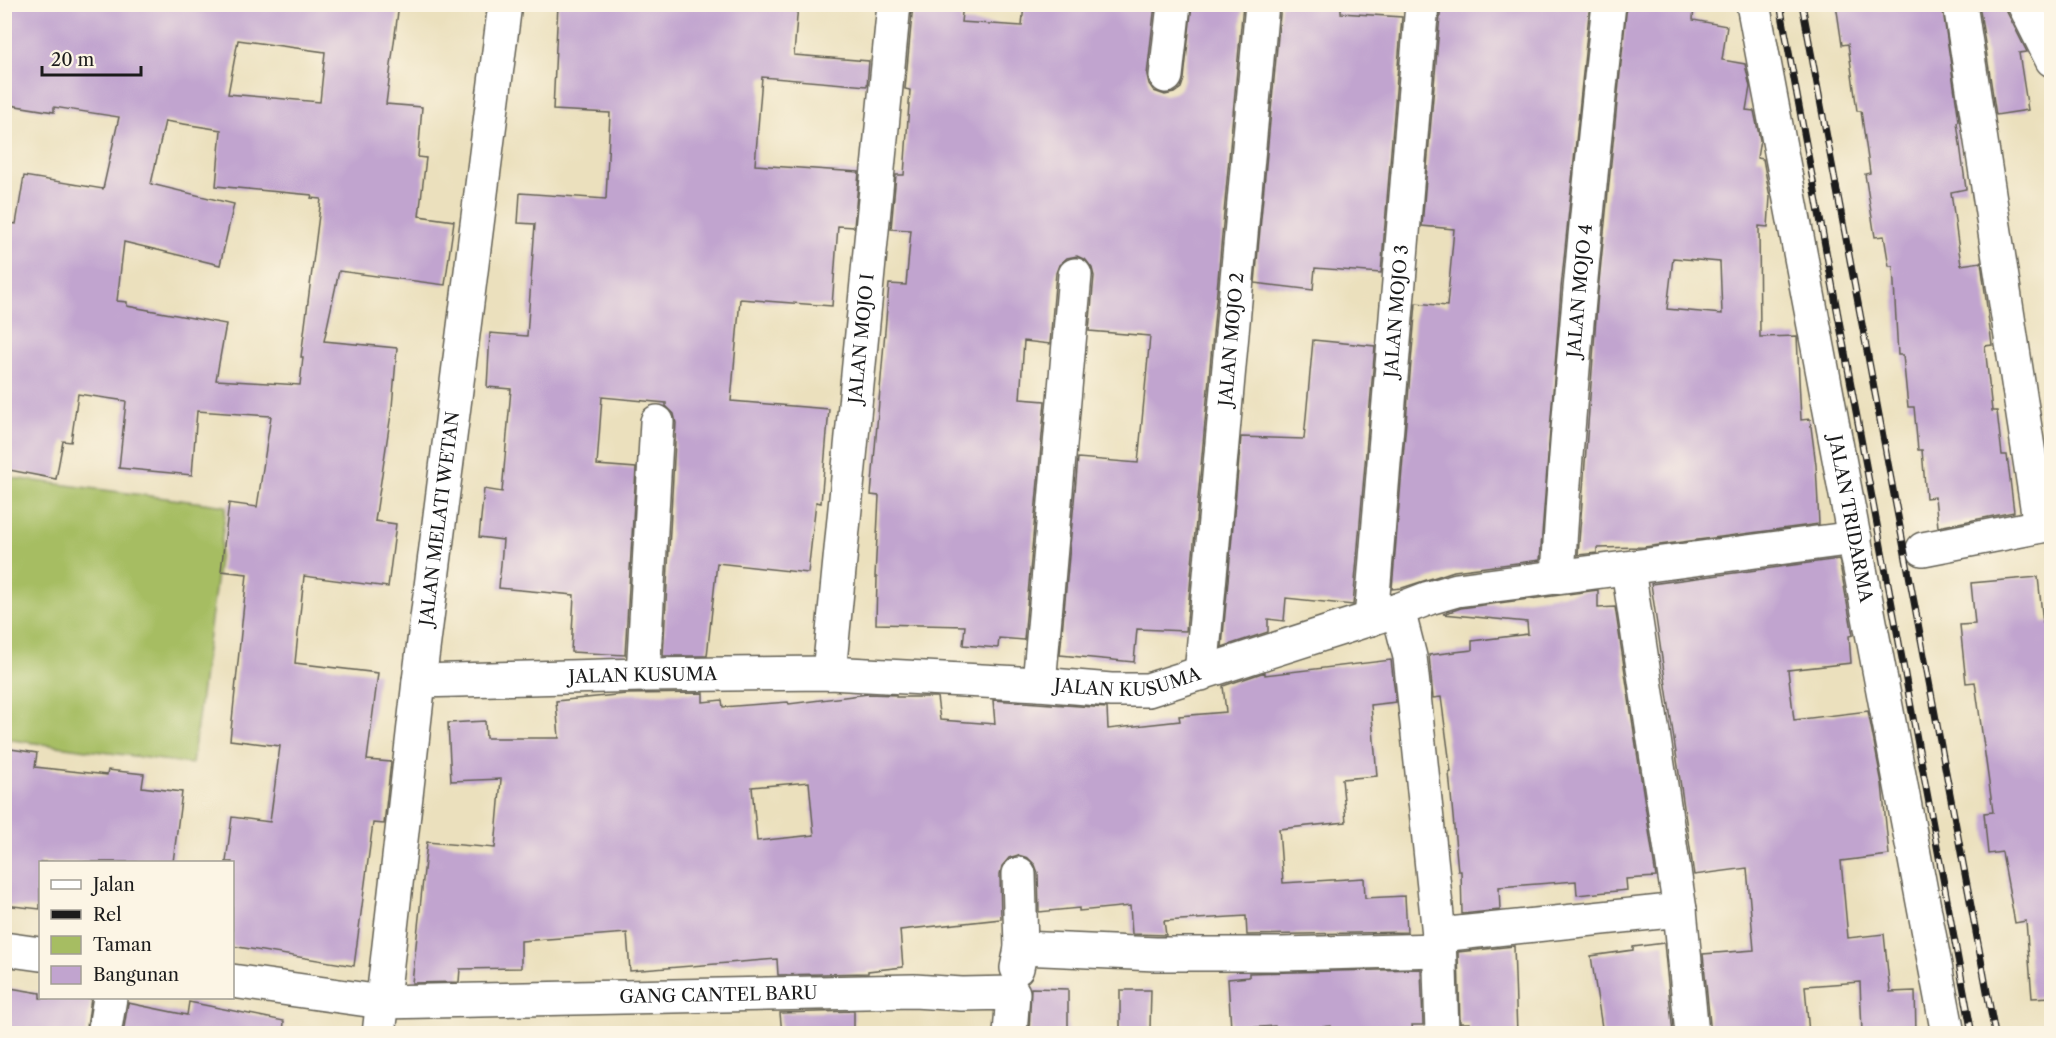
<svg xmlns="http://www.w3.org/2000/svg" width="2056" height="1038" viewBox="0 0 2056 1038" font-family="'Libre Caslon Text',serif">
  <rect width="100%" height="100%" fill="#fcf5e5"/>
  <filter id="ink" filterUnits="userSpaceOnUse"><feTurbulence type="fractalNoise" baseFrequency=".0167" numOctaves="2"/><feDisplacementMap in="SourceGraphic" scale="12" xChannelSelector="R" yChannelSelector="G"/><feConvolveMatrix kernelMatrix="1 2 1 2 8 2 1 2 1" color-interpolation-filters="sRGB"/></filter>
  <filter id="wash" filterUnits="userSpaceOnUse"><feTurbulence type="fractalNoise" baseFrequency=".008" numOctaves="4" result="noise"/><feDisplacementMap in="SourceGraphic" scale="24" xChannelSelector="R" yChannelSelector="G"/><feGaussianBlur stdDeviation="1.35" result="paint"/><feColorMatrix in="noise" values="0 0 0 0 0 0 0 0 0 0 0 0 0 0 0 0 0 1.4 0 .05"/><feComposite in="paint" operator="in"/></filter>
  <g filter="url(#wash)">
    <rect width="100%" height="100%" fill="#ebe0bd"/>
    <!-- green -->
    <path fill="#a6bd62" stroke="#616c3f" stroke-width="1.5" d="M5 477 226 506 192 764 5 739Z"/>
    <g id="blocks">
      <!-- building -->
      <g fill="#c1a4cf" fill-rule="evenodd">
        <path d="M4 4H399L386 104 422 107 418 157 426 158 419 216 454 221 445 285 339 271 324 341 397 348 392 407 375 521 396 524 388 587 304 576 295 663 378 673 367 760 391 762 384 824 373 823 354 966 232 946V862H226L232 817 270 822 280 746 230 740 247 574 221 571 229 503 257 507 271 416 197 411 192 475 119 468 126 401 78 394 71 442 63 441 56 479 4 469V222L16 224 24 176 103 189 119 117 54 107V112L4 104ZM238 40 325 52 320 102 228 94ZM165 121 221 130 216 186 312 195 311 198 321 199 301 357H303L300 385 216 380 226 324 127 306V302L117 301 124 242 220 265 234 204 151 184Z"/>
        <path d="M558 4H798L794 55 869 61 867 86 762 77 755 165 859 172 854 227 838 226 832 306 740 299 731 401 829 409 821 503 816 502 808 573 717 563 707 656H663L676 423 674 414 666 406V403L602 397 597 465 636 468 625 655 571 652 574 595 499 588 503 540 479 537 484 489 502 492 511 389 487 387 490 333 527 336 535 224 518 223 520 193 606 199 610 113 553 110Z"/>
        <path d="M913 4H963L961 22 1022 26 1024 4H1155L1147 75 1149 84 1154 91 1165 95 1174 93 1181 88 1184 79 1192 4H1243L1186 631 1137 629 1134 662 1060 655 1078 458 1138 463 1150 336 1089 331 1094 276 1092 268 1086 260 1077 256 1067 258 1059 265 1056 273 1050 344 1024 341 1020 399 1045 401 1024 640 999 638 998 648 963 645 965 626 876 624 877 577H875L879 496 871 495 889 284 906 285 911 230 891 229 896 175H904L910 90 905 89Z"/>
        <path d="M1281 4H1341V13L1402 17 1381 273 1315 268 1313 290 1255 283Z"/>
        <path d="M1441 4H1590L1561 288 1540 560 1454 571 1402 588 1392 589 1416 303 1447 306 1454 229 1422 226Z"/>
        <path d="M1627 4H1694L1693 20 1727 26 1722 60 1745 64 1750 87 1746 110 1754 111 1760 140 1757 158 1763 159 1770 197 1768 227 1759 226 1760 337 1797 336 1801 420 1810 419 1816 465 1819 524 1644 547 1597 548V553L1578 555 1598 292ZM1673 258 1720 262 1722 314 1667 309Z"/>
        <path d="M1836 4H1862L1863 11 1922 4H1942L1959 121 1957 122 1966 189 1951 192 1961 265 1981 262 1992 345 1985 346 1992 411H1997L2002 455H2007L2014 512 1938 527 1935 497 1926 498 1922 450H1918L1914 407H1908L1903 355H1898L1893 266H1889L1884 236 1875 237 1865 174 1870 173 1861 111H1857L1848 44 1842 45Z"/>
        <path d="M1979 4H2006L2007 12 2027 52 2019 53 2028 110 1996 115Z"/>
        <path d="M1313 340 1375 346 1353 605 1286 598 1284 621 1268 619V632L1222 647 1241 437 1304 439Z"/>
        <path d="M1839 559 1853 635 1849 636 1851 663 1788 670 1794 720 1868 711 1882 784 1889 855 1841 861 1848 938 1884 934 1890 992 1915 991 1916 1032 1862 1033 1860 982 1805 986 1809 1034H1711L1703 954 1754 950 1747 868 1694 875 1651 584Z"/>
        <path d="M2038 577 2043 623 2052 622V997L2032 998 2026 921 2015 923 2002 852 1988 854 1984 813 1993 812 1975 682 1966 683 1960 625 1975 624 1971 583Z"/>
        <path d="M1598 590V608L1615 607 1656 877 1626 879 1627 890 1577 895 1576 881 1499 887 1500 910 1462 914 1461 871H1458L1449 773 1451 772 1441 697 1433 698 1429 655 1472 650V641L1528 634 1527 622 1443 614 1461 608Z"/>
        <path d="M1391 660 1396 702 1371 705 1377 776 1342 779 1346 822 1279 829 1283 883 1364 878 1365 898 1405 896 1407 932 1247 935 1246 916 1164 921 1166 935 1132 934 1130 906 1079 911V908L1039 912 1038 873 1035 865 1028 858 1018 855 1009 858 1002 866 1000 874 1001 919 900 930 903 967 868 971V973L778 975 777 959 630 971 627 933 521 941V968L460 969 459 982 412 983 427 842 495 848 501 779 451 781 448 723 485 721 486 738H559L556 701 626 694 703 693V702L722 700 723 707 788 702 789 704 868 694 896 695V697H937L940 720 995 724 993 700 1107 708 1108 729 1180 721 1179 716 1226 712 1223 686 1265 672V675ZM809 782 814 835 757 841 752 787Z"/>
        <path d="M4 748 37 753 35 767 107 775 108 770 144 774 142 787 182 792 173 862H40V909L4 905Z"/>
        <path d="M1664 943 1673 1034H1603L1591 956 1633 950V947Z"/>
        <path d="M1514 946 1517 1034H1469V1023H1460L1458 952Z"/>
        <path d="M1421 969 1423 1025H1412L1413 1034H1331V1026L1275 1030V1026L1231 1029 1228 979 1249 977V973Z"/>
        <path d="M4 987 40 993V998H91L86 1034H9L11 1021 4 1020Z"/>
        <path d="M1031 988 1068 989V1034H1029Z"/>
        <path d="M1120 990H1151L1150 1029H1120Z"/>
        <path d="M189 1002 284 1021 283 1034H123L128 1003 187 1015Z"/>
        <path d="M854 1011V1034H782L780 1013Z"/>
      </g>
    </g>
  </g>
  <g filter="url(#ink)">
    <use href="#blocks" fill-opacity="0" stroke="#646154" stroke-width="1.5"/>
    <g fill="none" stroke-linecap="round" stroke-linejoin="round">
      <!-- minor casing -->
      <g stroke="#646154" stroke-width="36">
        <g id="minor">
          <path id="s1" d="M1753 4 1948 1034"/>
          <path d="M1960 4 2040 526"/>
          <path d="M2024 4 2052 60"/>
          <path d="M1166 76 1174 4"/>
          <path d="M1923 549 2052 524"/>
          <path d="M1628 569 1680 910"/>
          <path id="s2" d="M1558 576C1569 385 1588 195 1609 4"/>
          <path d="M1398 610 1429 598 1457 590 1855 538"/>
          <path id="s3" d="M1371 619 1422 4"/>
          <path id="s4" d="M829 673 894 4"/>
          <path id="s5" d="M1201 674 1262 4"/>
          <path d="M643 675 657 422"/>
          <path id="s6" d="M419 681 643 675 829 673 1039 684 1111 690H1148L1398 610 1410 657 1439 935 1442 1034"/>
          <path d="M1039 684 1075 275"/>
          <path d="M1439 935 1680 910 1692 1034"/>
          <path d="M1021 948 1156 954H1282L1439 950"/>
          <path d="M4 949 40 954"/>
          <path d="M1017 968 1021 948 1019 874"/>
          <path id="s7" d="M232 981 382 1002 914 991 962 994 1013 993 1010 1034"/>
          <path d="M104 1034 110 998"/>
          <path id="s8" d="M379 1034 419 681 505 4"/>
        </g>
      </g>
      <!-- minor -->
      <use href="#minor" stroke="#fff" stroke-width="33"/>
      <!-- rail casing -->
      <g stroke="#1c1c1c" stroke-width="7">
        <g id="rail">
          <path d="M1780 4 1972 1034"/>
          <path d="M1802 4 1995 1034"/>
        </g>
      </g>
      <!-- rail -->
      <use href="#rail" stroke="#fcf5e5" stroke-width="4.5" stroke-dasharray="14" stroke-linecap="butt"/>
    </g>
  </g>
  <g text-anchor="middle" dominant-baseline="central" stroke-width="4.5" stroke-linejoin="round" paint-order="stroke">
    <!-- street labels -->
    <g font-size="18" fill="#1c1c1c" stroke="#fcf5e5">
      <text stroke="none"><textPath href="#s2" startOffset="286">JALAN MOJO 4</textPath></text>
      <text stroke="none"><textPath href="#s3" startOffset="309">JALAN MOJO 3</textPath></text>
      <text stroke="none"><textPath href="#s4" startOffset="336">JALAN MOJO I</textPath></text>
      <text stroke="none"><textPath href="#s5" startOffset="336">JALAN MOJO 2</textPath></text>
      <text stroke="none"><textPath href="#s8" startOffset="519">JALAN MELATI WETAN</textPath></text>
      <text stroke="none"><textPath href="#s1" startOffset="524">JALAN TRIDARMA</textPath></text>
      <text stroke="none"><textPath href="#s6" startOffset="224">JALAN KUSUMA</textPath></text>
      <text stroke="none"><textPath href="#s6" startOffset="710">JALAN KUSUMA</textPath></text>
      <text stroke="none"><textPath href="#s7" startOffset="488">GANG CANTEL BARU</textPath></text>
    </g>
  </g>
  <!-- margin -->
  <rect width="2056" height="1038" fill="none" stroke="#fcf5e5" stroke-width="24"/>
  <!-- legend -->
  <rect x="39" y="861" width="195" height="138" fill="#fcf5e5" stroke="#a29e95" stroke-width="1.5"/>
  <rect x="51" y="880" width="30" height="9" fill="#ffffff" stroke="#a29e95" stroke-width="1.5"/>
  <text x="93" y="891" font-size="18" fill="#1c1c1c">Jalan</text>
  <rect x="51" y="910" width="30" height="9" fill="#1c1c1c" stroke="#a29e95" stroke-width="1.5"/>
  <text x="93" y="921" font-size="18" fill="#1c1c1c">Rel</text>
  <rect x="51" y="936" width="30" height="18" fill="#a6bd62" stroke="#a29e95" stroke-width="1.5"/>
  <text x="93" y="951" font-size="18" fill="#1c1c1c">Taman</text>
  <rect x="51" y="966" width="30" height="18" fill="#c1a4cf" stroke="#a29e95" stroke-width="1.5"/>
  <text x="93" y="981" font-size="18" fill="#1c1c1c">Bangunan</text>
  <!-- scale -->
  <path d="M42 66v9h99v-9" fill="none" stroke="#1c1c1c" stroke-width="3"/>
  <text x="51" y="66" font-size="18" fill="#1c1c1c" stroke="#fcf5e5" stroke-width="4.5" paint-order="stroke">20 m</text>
</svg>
